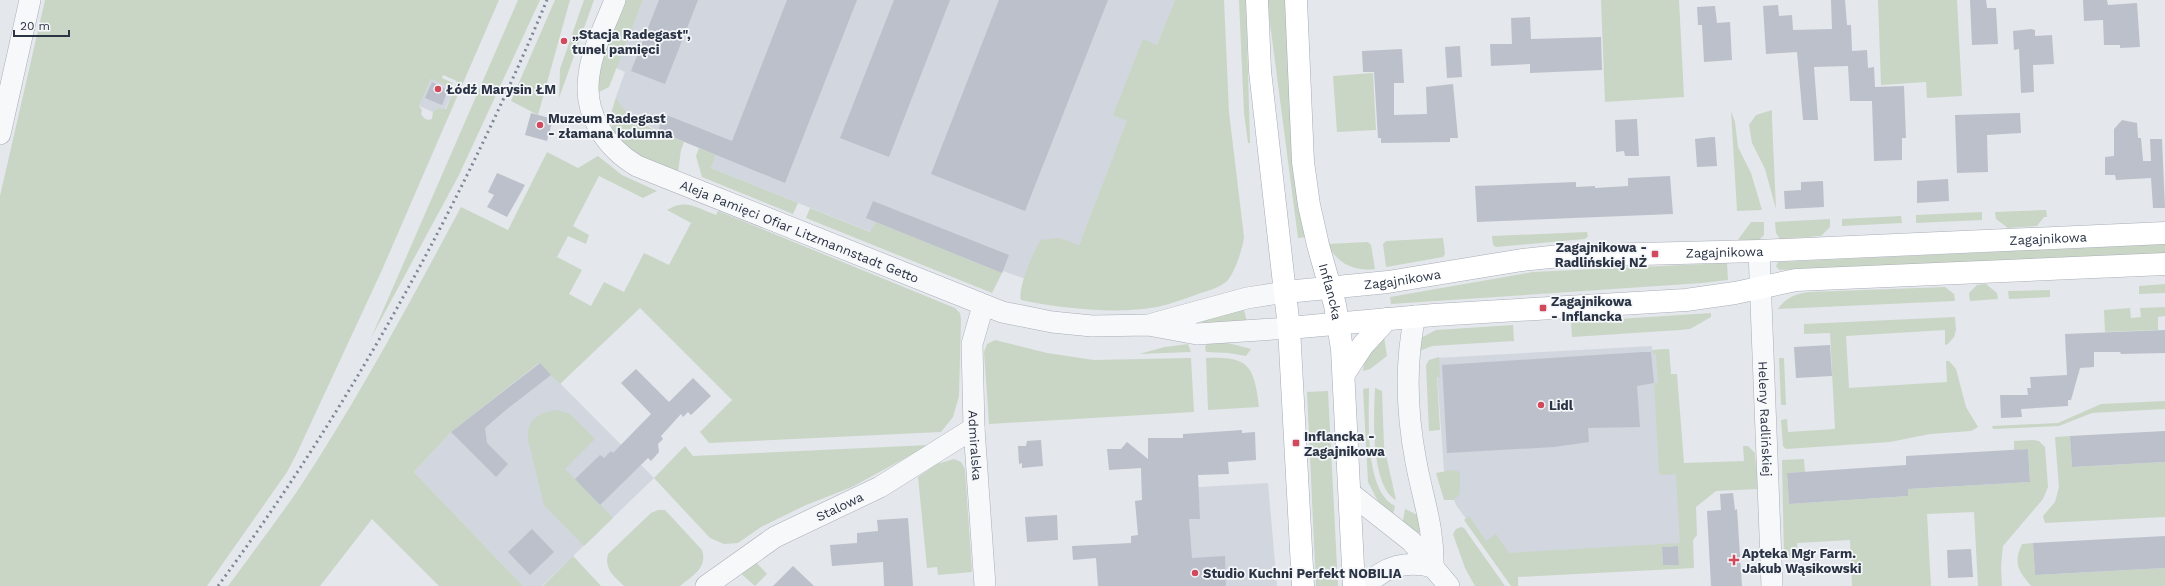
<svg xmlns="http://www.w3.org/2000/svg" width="2165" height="586" viewBox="0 0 2165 586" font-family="'Work Sans',sans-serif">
  <rect width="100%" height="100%" fill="#e4e7ec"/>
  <!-- built -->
  <g fill="#d2d6de">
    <path d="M643 0H1175L1079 245 1040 284 1003 271 1002 273 876 222 871 232 711 168 716 155 658 131 627 113 620 105 616 97 625 72 616 68Z"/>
    <path d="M431 79 454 89 445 109 438 108 433 112 419 106Z"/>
    <path d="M1652 346V350L1669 349 1683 545 1492 555 1456 505 1444 471 1436 358Z"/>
    <path d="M540 363 654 478 542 586H523L414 472 451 432Z"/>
    <path d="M1268 483 1277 586H1154L1149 490Z"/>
  </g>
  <!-- green -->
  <g fill="#c9d6c5" fill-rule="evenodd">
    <path d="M45 0H499L382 270 297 453 287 472 207 586H0V196ZM443 75 457 81 446 109 438 108 433 112 432 119C427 121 424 119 421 114L422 110 419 106 431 79 451 88 453 83 442 78Z"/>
    <path d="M518 0H540L459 175 371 338Z"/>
    <path d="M555 0H570L538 115 511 101Z"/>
    <path d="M584 0H594L559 98 560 69Z"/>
    <path d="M621 0H643L609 87 595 94 594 75Z"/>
    <path d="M1175 0H1224L1229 112 1244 237C1243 248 1234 275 1226 282 1218 288 1207 291 1198 294 1189 297 1179 301 1169 304 1129 316 1062 309 1021 300 1017 289 1034 250 1041 240L1059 238 1079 245 1127 121 1113 115 1143 39 1157 45Z"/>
    <path d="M1239 0H1246L1250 143H1248L1244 113Z"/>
    <path d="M1267 0H1286L1306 237 1298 238Z"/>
    <path d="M1601 0H1679L1684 97 1605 102Z"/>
    <path d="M1878 0H1957L1962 96 1927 98 1926 82 1881 85Z"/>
    <path d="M1373 73 1376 130 1337 132 1333 76Z"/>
    <path d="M616 97C627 122 660 132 684 142L681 150 678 172 638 156 612 131 611 114Z"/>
    <path d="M1772 110V120L1776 209 1765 169 1752 143 1749 125 1756 115Z"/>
    <path d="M1731 111 1735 122 1738 147 1751 173 1762 210 1737 211Z"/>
    <path d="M699 148 716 155 711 168 798 203 793 214 702 177 696 156Z"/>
    <path d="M547 152 578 168 598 156 622 175 657 191 643 198 599 176 573 226 589 235 586 244 568 236 557 257 582 270 569 294 591 306 604 282 624 292 644 253 669 265 691 223 667 210C686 198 697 208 716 215L718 211 955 308 960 313 961 319 959 396 953 417 941 432 709 443 700 432 732 400 640 308 560 384 539 363 451 432 414 472 523 586H439L372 519 320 586H228C251 555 274 524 296 493 357 401 409 304 461 207L508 230Z"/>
    <path d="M810 208 870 232 876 222 1002 273 992 293 806 218Z"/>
    <path d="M2046 210 2047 217H2044L2037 226 2008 228 1996 219 1995 212Z"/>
    <path d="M1982 212V220L1916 223V215Z"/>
    <path d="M1901 216 1902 223 1842 226V219Z"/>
    <path d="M1830 219V227L1821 236 1780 239 1776 233 1775 222Z"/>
    <path d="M1751 222H1764V235L1759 240 1737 241Z"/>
    <path d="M1587 232 1588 236 1585 239 1496 247 1493 245 1492 236Z"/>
    <path d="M1443 238 1445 254 1443 257 1386 267 1383 244 1386 241Z"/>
    <path d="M1368 242 1371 245 1375 269C1354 272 1337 263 1327 244Z"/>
    <path d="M2165 244V253L1779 270 1776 266 1778 262Z"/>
    <path d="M1727 263 1728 280 1702 283 1391 304 1390 297 1533 272Z"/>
    <path d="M1986 284 1997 293 1998 299 1970 301 1969 293 1977 285Z"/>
    <path d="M2165 284V293L2139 294V286Z"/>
    <path d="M1945 287 1954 294 1955 301 1778 309C1786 297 1796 294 1809 292Z"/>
    <path d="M2050 290V297L2009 299 2008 291Z"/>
    <path d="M1243 306 1247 322 1204 323 1199 320Z"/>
    <path d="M2165 307V316L2158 317V330L2105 332 2104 310 2130 308 2131 318 2141 317 2140 308Z"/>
    <path d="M1711 313V317L1690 329 1680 330 1572 337 1571 322Z"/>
    <path d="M1955 317 1956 330 1954 337 1948 344 1945 345V330L1846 336 1849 388 1947 382 1946 361H1949L1956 369 1966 407 1978 427 1971 431 1930 434 1890 442 1786 449 1783 446 1781 420 1787 419 1788 432 1835 429 1830 333 1804 334V324Z"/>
    <path d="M1513 325 1514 341 1432 346 1417 352 1421 338 1436 330Z"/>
    <path d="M1384 337 1387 356 1370 369 1363 371 1365 358Z"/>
    <path d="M995 340 1047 353 1094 360 1191 358 1194 412 989 424 984 352 987 344Z"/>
    <path d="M1208 343H1228L1251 349 1246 356 1228 353 1206 352 1205 347Z"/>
    <path d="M1188 344 1191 352 1139 354 1165 347Z"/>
    <path d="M1669 349 1671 374H1677L1684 463 1744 461 1743 446H1748L1755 453 1758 489 1716 491 1696 507 1697 535 1693 540 1694 568 1518 577V586H1511L1464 520 1469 516 1486 541 1496 534 1509 553 1680 543 1676 474 1662 475 1659 473 1654 383H1658L1656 354H1653L1652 350ZM1678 546 1679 564 1663 565 1662 547Z"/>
    <path d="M1439 357 1440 377H1437L1440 430 1429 431 1426 365 1429 360Z"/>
    <path d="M1206 358C1250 356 1254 367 1259 407L1208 410Z"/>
    <path d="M1779 358H1784L1786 405H1781Z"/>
    <path d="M1369 388C1369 417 1364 491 1395 506L1392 519 1382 509 1368 482 1363 389Z"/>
    <path d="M1375 388 1382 391 1384 446 1396 500C1370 485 1374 414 1375 388Z"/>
    <path d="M1328 391 1338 586H1316L1307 392Z"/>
    <path d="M2165 401V409L2092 413 2059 426 1993 429 1992 426 2058 423 2101 404Z"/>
    <path d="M557 410 570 414 595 439 565 469 613 518 584 546 544 505 528 440C526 421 538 412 557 410Z"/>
    <path d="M2070 436 2072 467 2165 462V517L2045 523 2043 516 2055 502 2059 487 2055 437Z"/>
    <path d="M2033 440 2039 441 2045 447 2048 487 2043 499 2003 546 2001 566 2002 586H1978L1974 512 1927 514 1931 586H1852L1850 540 1797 543 1798 559 1784 557 1782 460 1804 459 1805 472 1787 473 1789 504 1908 496V489L2030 482 2028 449 2014 450V441Z"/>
    <path d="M929 445 852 487 806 505 761 527 738 543 724 544 710 538 654 478 685 446 693 456Z"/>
    <path d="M954 459 961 462 965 469 972 572 938 575 937 567 927 568 918 477 937 464Z"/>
    <path d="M1453 470 1460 472V494L1454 500H1444L1436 473Z"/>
    <path d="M1405 509 1422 517 1421 532 1417 533 1402 526Z"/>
    <path d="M658 510H665L702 550C708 568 692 576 680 586H624C614 576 604 569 608 554L651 513Z"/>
    <path d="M1461 527 1464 528 1505 586H1475L1465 568 1453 534 1456 529Z"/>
    <path d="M2033 543 2035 575 2165 568V586H2031C2018 570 2013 564 2022 544Z"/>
    <path d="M573 556 601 586H543Z"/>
    <path d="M754 560 767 574 755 586 738 571Z"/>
  </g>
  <!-- building -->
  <g fill="#bbc0ca">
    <path d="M659 0H698L665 84 631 71Z"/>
    <path d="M787 0H857L785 183 658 131 664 114 732 141Z"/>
    <path d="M894 0H950L889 157 840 138Z"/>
    <path d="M999 0H1108L1025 211 931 174Z"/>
    <path d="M1831 0H1845L1847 25H1851L1852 51 1867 50 1868 68 1874 67 1875 87 1904 86 1906 138H1902V160L1874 161 1872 101H1850L1848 66 1814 67 1818 120H1803L1797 52 1766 54 1763 6 1778 5 1779 16 1792 15 1793 30 1832 29Z"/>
    <path d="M1970 0H1986L1987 8H1996L1998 44 1972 45Z"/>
    <path d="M2083 0H2107L2108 5 2137 3 2140 47 2120 48V45H2104L2103 20 2084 21Z"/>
    <path d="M1715 6 1717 23 1730 22 1732 60 1704 62 1702 25H1698L1697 7Z"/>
    <path d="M1530 17 1531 39 1601 37 1602 70 1530 73V64L1491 66 1490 44H1512L1511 18Z"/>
    <path d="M2031 29 2035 30V36L2052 35 2054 64 2033 65 2034 92 2021 93 2019 49 2014 50 2013 31Z"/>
    <path d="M1460 46 1462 77 1447 78 1445 47Z"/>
    <path d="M1402 49 1404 83H1394V115L1427 114 1426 87 1453 84 1458 138H1450V142L1381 143V138H1378L1374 72H1363L1362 51Z"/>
    <path d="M432 82 448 90 442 105 425 98Z"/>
    <path d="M531 113 553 119 547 141 525 135Z"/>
    <path d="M2020 113 2021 133 1987 135 1988 172 1957 173 1955 115Z"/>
    <path d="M1637 119 1639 156H1625L1624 151 1616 152 1615 120Z"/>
    <path d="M2122 120 2137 123 2138 138H2141L2143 161H2151L2150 139H2162L2165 208H2153L2151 178 2116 180 2115 175H2105V157L2114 156V129Z"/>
    <path d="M1712 137H1715L1717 166 1697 167 1695 139Z"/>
    <path d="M497 173 525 185 507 217 487 207 494 195 488 192Z"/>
    <path d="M1670 176 1673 214 1477 222 1475 186 1576 182V187L1595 186V188L1628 186V178Z"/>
    <path d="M1948 179 1949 201 1917 203V181Z"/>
    <path d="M1823 181 1824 207 1785 209 1784 191 1801 190V182Z"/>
    <path d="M873 201 1009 255 1002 273 866 218Z"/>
    <path d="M2165 330V353L2121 354 2120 352H2094V367L2080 368 2071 400H2068V406L2021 409 2022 417 2001 418 2000 395H2028L2027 388H2031L2030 377 2067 375 2065 334Z"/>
    <path d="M1830 345 1832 376 1796 378 1794 347Z"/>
    <path d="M1643 352H1651L1654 383 1637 386 1640 427 1588 428 1589 442 1554 447 1447 453 1442 365Z"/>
    <path d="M540 363 551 375 507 409 485 428 487 443 508 464 496 477 451 432Z"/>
    <path d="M636 369 669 402 693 378 711 396 691 415 688 412 683 417 681 414 661 436 663 439 658 444 659 452 651 461 648 458 600 505 575 479 600 455 604 458 611 451 613 453 651 414 621 383Z"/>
    <path d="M1242 430V433L1255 432 1256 460 1228 462 1229 474 1198 475 1200 519H1189L1192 558 1225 556 1226 586H1098L1096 558 1073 560 1072 546 1131 543V536L1138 535 1135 501 1142 500 1141 468 1109 470 1107 449H1121L1127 442 1148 459V438H1183V434Z"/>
    <path d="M2165 431V462L2072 467 2070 436Z"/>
    <path d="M1041 440 1043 466 1022 468V463L1019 464 1018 446H1026L1027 441Z"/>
    <path d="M2028 449 2030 482 1908 489V496L1789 504 1787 473 1906 465V456Z"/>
    <path d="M1733 493 1735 510 1737 509 1742 586H1711L1707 511 1721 510 1720 494Z"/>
    <path d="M1057 515 1058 540 1027 542 1025 517Z"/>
    <path d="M908 518 913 586H884L883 562 832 566 830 545 857 543V533L878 531 877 520Z"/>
    <path d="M532 529 554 552 530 575 508 552Z"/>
    <path d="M2165 536V568L2035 575 2033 543Z"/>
    <path d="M1678 546 1679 565H1663L1662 547Z"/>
    <path d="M1971 549 1973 577 1948 578 1947 550Z"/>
    <path d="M793 566 814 586H773Z"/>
  </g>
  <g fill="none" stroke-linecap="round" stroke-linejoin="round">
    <!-- street casing -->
    <g stroke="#a9aeb7" stroke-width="22">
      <g id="street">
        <path id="s1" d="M615 0C606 24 592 49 589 75 583 113 605 147 637 166L1002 312 1052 322 1092 326 1148 325 1197 334 1289 328"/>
        <path d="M0 134 30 0"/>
        <path id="s2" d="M1759 251 1772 586"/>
        <path id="s3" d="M983 306 972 344 974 428 985 586"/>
        <path d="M1415 316C1405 363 1407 415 1416 462 1423 500 1434 527 1433 567"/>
        <path d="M1152 324 1247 298 1286 292"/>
        <path d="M1350 493 1411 541 1449 586"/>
        <path id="s4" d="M706 586 775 537 880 487 974 428"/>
        <path d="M1366 586C1384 566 1407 560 1433 567"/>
      </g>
    </g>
    <!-- secondary casing -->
    <g stroke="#a9aeb7" stroke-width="23">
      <g id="secondary">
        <path id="s5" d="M1286 292 1388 282 1522 260 1560 256 1759 251 2165 233"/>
        <path d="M1289 328 1434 315 1686 300 1735 293 1796 280 2165 264"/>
        <path d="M1344 374 1363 345 1387 319"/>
      </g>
    </g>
    <!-- primary casing -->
    <g stroke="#a3abb8" stroke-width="23">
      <g id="primary">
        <path d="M1257 0 1260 71 1289 328 1303 586"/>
        <path id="s6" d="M1296 0 1303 162 1309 205 1318 245 1335 305 1342 349 1354 586"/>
      </g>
    </g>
    <!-- street -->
    <use href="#street" stroke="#f7f8fa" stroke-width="21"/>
    <!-- secondary -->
    <use href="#secondary" stroke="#fff" stroke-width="22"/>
    <!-- primary -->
    <use href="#primary" stroke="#fff" stroke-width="22"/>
    <!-- rail -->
    <path stroke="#7d8696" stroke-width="3" stroke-dasharray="2 4" stroke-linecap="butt" d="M218 586C351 406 460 207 547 0"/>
  </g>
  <!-- markers -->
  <g fill="#d1495b" stroke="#f4f6f9" stroke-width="1.5">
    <circle cx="564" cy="41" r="4"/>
    <circle cx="438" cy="89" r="4"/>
    <circle cx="540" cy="125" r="4"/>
    <rect x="1651" y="250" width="8" height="8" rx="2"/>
    <rect x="1539" y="304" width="8" height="8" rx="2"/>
    <circle cx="1541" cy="405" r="4"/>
    <rect x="1292" y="439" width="8" height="8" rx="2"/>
    <path d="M1732 554h4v4h4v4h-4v4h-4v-4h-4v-4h4z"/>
    <circle cx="1195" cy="573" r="4"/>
  </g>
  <g text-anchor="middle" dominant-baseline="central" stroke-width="3.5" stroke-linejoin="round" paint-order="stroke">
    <!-- poi labels -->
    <g font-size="13" font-weight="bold" fill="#2b3445" stroke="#f4f6f9" text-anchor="start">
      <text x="572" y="34">„Stacja Radegast",<tspan x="572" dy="15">tunel pamięci</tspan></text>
      <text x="446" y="89">Łódź Marysin ŁM</text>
      <text x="548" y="118">Muzeum Radegast<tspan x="548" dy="15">- złamana kolumna</tspan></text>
      <text x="1647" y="247" text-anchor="end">Zagajnikowa -<tspan x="1647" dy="15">Radlińskiej NŻ</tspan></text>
      <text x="1551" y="301">Zagajnikowa<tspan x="1551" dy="15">- Inflancka</tspan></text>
      <text x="1549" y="405">Lidl</text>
      <text x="1304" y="436">Inflancka -<tspan x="1304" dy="15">Zagajnikowa</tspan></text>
      <text x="1742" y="553">Apteka Mgr Farm.<tspan x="1742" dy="15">Jakub Wąsikowski</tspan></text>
      <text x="1203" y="573">Studio Kuchni Perfekt NOBILIA</text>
    </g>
    <!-- street labels -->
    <g font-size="13" fill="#2b3445" stroke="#f4f6f9">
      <text stroke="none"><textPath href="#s1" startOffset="364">Aleja Pamięci Ofiar Litzmannstadt Getto</textPath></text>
      <text stroke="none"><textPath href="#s5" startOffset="765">Zagajnikowa</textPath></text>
      <text stroke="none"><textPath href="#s5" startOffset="441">Zagajnikowa</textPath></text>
      <text stroke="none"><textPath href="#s5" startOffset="117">Zagajnikowa</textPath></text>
      <text stroke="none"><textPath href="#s6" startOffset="295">Inflancka</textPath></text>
      <text stroke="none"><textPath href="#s2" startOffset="168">Heleny Radlińskiej</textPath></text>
      <text stroke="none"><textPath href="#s3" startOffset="141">Admiralska</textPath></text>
      <text stroke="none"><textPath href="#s4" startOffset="156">Stalowa</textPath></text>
    </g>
  </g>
  <!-- scale -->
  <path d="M14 30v6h55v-6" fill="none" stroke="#2b3445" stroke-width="2"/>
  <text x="20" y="30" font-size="12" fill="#2b3445" stroke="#f4f6f9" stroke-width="3" paint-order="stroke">20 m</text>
</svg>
